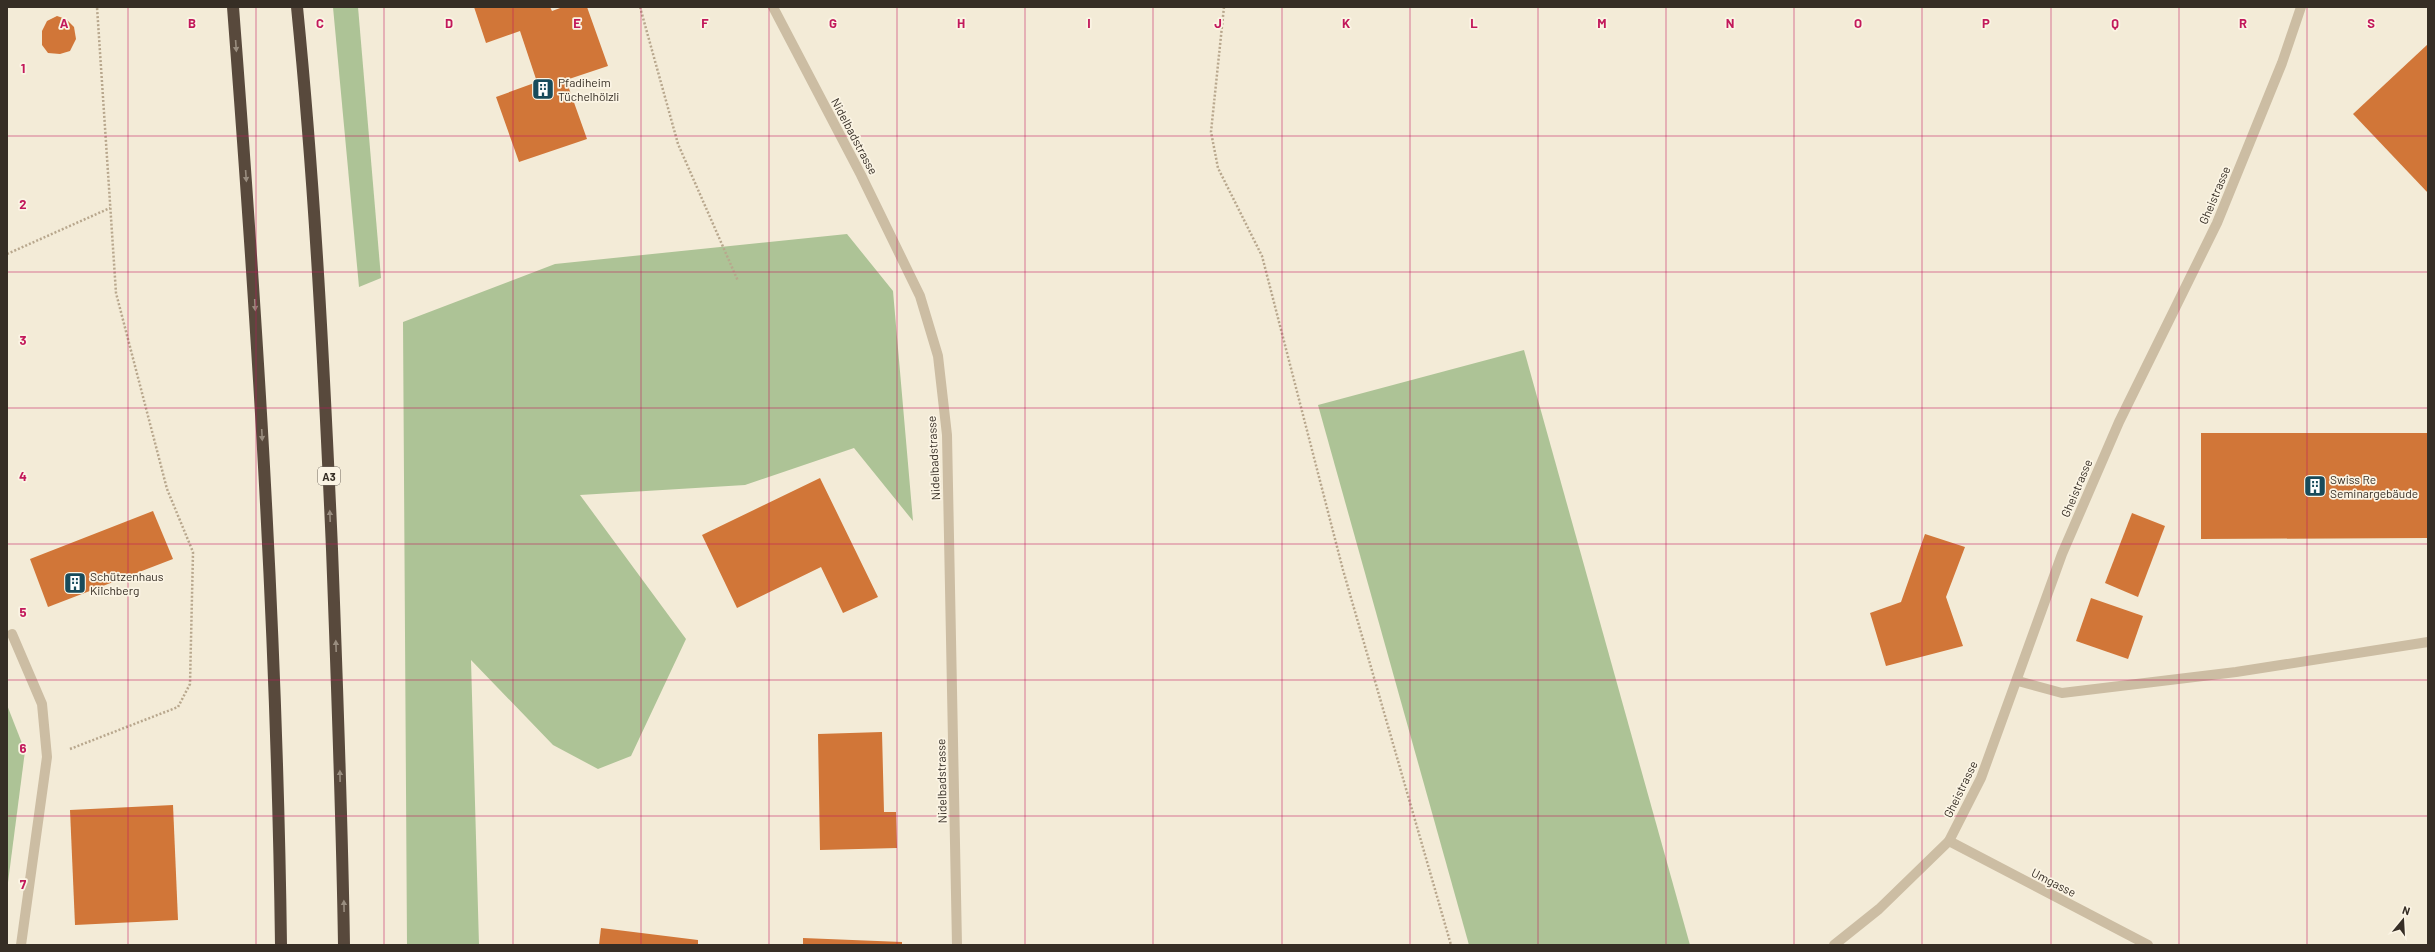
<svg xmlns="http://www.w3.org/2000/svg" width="2435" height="952" viewBox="0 0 2435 952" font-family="Barlow,sans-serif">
  <rect width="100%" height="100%" fill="#f3ebd7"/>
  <!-- green -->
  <g fill="#adc396">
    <path d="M333 7H358L381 278 359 287Z"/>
    <path d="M847 234 893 291 913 521 854 448 745 485 580 495 686 639 631 756 598 769 553 745 471 660 479 945H407L403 322 555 264Z"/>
    <path d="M1524 350 1690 945H1469L1318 405Z"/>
    <path d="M7 705 25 751 7 890Z"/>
  </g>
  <!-- building -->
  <g fill="#d17638">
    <path d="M474 7H550L552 11 563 7H587L608 66 566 80 587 139 519 162 496 97 537 82 520 31 486 43Z"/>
    <path d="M57 16 66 19 74 27 76 39 70 51 60 54 48 53 42 45V31L47 21Z"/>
    <path d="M2428 44V193L2353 114Z"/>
    <path d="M2201 433H2428V538L2201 539Z"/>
    <path d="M820 478 878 597 843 613 821 567 737 608 702 535Z"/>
    <path d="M153 511 173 559 48 607 30 559Z"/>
    <path d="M2132 513 2165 526 2138 597 2105 583Z"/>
    <path d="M1925 534 1965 547 1946 597 1963 646 1886 666 1870 613 1901 602Z"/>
    <path d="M2091 598 2143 616 2128 659 2076 641Z"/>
    <path d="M882 732 884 812H896L897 848 820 850 818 734Z"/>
    <path d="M173 805 178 920 75 925 70 810Z"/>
    <path d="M601 928 698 940V945H599Z"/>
    <path d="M803 938 902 942V945H803Z"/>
  </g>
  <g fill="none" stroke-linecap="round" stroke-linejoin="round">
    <!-- path -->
    <g stroke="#b8a78d" stroke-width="2.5" stroke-dasharray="2 2" stroke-linecap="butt">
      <path d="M640 7 678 144 738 281"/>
      <path d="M1224 7 1211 132 1218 168 1262 256 1343 570 1451 945"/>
      <path d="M7 254 110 208"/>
      <path d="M70 749 178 707 190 684 193 552 167 489 116 293 97 7"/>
    </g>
    <!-- minor -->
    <g stroke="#ccbda3" stroke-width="10">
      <path d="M773 7 861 175 920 296 938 356 947 435 957 945"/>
      <path d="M12 634 42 704 47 757 21 945"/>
      <path d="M2018 681 2062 693 2236 672 2428 642"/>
      <path d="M1949 841 2148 945"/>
      <path d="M1834 945 1879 909 1949 841 1981 778 2062 554 2119 422 2217 223 2282 63 2301 7"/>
    </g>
    <!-- highway -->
    <g stroke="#58493c" stroke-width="12">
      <path d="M233 7C257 319 277 632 281 945"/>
      <path d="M297 7C315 187 324 368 332 549 337 681 342 813 344 945"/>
    </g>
  </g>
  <!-- one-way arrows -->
  <defs><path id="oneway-solid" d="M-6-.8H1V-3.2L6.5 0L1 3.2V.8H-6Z"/></defs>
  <g fill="#998d7f">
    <use href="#oneway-solid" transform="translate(236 46) rotate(86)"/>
    <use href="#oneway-solid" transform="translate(246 176) rotate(86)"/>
    <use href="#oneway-solid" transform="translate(255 305) rotate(87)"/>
    <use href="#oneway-solid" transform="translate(262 435) rotate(87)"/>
    <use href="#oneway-solid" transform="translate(330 516) rotate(-92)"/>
    <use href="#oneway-solid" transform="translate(336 646) rotate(-92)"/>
    <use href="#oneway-solid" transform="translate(340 776) rotate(-91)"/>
    <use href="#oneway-solid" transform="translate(344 906) rotate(-91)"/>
  </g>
  <!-- grid -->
  <path fill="none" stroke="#c2185b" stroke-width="1" stroke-opacity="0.55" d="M128 7V945M256 7V945M384 7V945M513 7V945M641 7V945M769 7V945M897 7V945M1025 7V945M1153 7V945M1282 7V945M1410 7V945M1538 7V945M1666 7V945M1794 7V945M1922 7V945M2051 7V945M2179 7V945M2307 7V945M7 136H2428M7 272H2428M7 408H2428M7 544H2428M7 680H2428M7 816H2428"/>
  <!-- icons -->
  <defs>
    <g id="building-square" transform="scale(1.15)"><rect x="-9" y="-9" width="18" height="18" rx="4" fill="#184b5b" stroke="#fbf4e4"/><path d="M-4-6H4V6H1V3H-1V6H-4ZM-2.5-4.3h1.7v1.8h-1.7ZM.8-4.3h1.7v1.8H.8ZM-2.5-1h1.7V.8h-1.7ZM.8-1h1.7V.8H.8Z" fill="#fff"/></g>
  </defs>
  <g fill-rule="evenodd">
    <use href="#building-square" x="543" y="89"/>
    <use href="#building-square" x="2315" y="486"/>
    <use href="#building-square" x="75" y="583"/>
  </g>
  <g text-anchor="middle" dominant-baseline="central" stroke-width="3.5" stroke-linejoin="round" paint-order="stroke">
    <!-- shield labels -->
    <rect fill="#fbf4e4" stroke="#71695e" stroke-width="1" x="318" y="467" width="22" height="18" rx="3"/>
    <g font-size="11" font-weight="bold" fill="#362e25">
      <text x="329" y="476">A3</text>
    </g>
    <!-- poi labels -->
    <g font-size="12" fill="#362e25" stroke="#fbf4e4" text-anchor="start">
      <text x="558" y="82">Pfadiheim<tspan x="558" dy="14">Tüchelhölzli</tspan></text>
      <text x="2330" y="479">Swiss Re<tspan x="2330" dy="14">Seminargebäude</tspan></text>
      <text x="90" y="576">Schützenhaus<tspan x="90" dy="14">Kilchberg</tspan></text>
    </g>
    <!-- street labels -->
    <g font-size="12" fill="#362e25" stroke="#fbf4e4">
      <text transform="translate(855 136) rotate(62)">Nidelbadstrasse</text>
      <text transform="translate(2214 195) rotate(-67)">Gheistrasse</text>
      <text transform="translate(933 458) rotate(-93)">Nidelbadstrasse</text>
      <text transform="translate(2076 488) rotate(-67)">Gheistrasse</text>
      <text transform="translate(941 781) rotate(-91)">Nidelbadstrasse</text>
      <text transform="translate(1960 789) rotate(-64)">Gheistrasse</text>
      <text transform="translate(2054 882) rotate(27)">Umgasse</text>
    </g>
  </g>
  <g font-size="13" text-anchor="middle" font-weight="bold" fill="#c2185b" stroke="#fbf4e4" stroke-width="3.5" stroke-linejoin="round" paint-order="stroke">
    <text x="64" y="28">A</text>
    <text x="192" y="28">B</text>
    <text x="320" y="28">C</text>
    <text x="449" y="28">D</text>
    <text x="577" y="28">E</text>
    <text x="705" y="28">F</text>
    <text x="833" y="28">G</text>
    <text x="961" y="28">H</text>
    <text x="1089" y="28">I</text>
    <text x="1218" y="28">J</text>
    <text x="1346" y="28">K</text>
    <text x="1474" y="28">L</text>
    <text x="1602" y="28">M</text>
    <text x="1730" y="28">N</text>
    <text x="1858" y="28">O</text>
    <text x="1986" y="28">P</text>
    <text x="2115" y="28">Q</text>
    <text x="2243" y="28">R</text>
    <text x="2371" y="28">S</text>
    <text x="23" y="73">1</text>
    <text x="23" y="209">2</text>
    <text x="23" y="345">3</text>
    <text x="23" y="481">4</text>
    <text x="23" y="617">5</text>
    <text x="23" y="753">6</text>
    <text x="23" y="889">7</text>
  </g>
  <!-- border -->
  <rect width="2435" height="952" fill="none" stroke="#362e25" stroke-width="16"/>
  <!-- north arrow -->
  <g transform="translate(2403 920) rotate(18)" stroke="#fbf4e4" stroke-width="3" paint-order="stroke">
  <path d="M0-3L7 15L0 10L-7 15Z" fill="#362e25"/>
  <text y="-6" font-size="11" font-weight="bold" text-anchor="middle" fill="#362e25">N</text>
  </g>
</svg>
